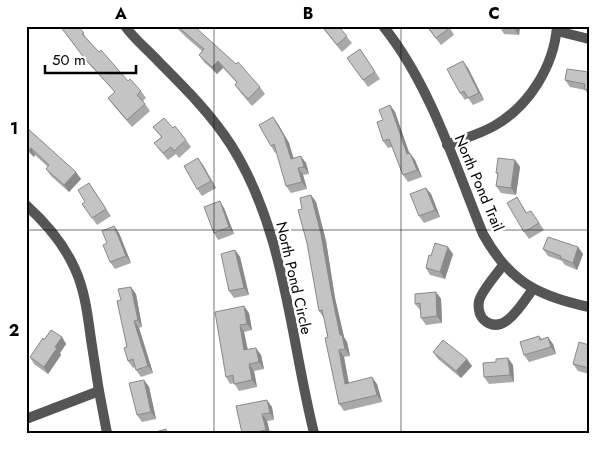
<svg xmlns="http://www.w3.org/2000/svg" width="615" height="459" viewBox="0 0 615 459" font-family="Jost,sans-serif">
  <rect width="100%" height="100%" fill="#fff"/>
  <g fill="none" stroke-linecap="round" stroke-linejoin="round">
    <!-- street -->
    <g stroke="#555" stroke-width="10">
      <path d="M125 26C134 39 148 50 159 62 185 88 211 114 231 145 285 230 290 337 314 433"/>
      <path d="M383 26C430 84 455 165 483 234 509 281 537 296 589 307"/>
      <path d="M557 31 589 39"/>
      <path d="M447 145C462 139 480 134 494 126 528 107 554 67 557 26"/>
      <path d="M26 205C46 223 64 244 75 269 86 293 88 320 92 346 96 375 101 404 107 433"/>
      <path d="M503 265C497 274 482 290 479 301 478 307 479 314 483 319 503 339 523 302 533 289"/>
      <path d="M26 419 99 391"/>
    </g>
  </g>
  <!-- wall -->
  <g fill="#a9a9a9">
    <path d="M60 26H78L88 40 99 52 128 81 141 91 146 98 143 101 150 111 132 127 113 105 108 98 115 92 87 62Z"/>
    <path d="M175 26H198L199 27 197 29 260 87 265 94 252 106 240 92 235 85 237 83 223 68 217 74 204 62 199 55 202 51 187 38Z"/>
    <path d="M321 26H338L352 43 342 52Z"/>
    <path d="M426 26 450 28 454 35 441 45Z"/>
    <path d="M499 26H520L519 35 504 34Z"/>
    <path d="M360 49 380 79 368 87 347 58Z"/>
    <path d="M468 68 484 100 473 105 468 98 465 100 460 93Z"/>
    <path d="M589 72V95L585 90 570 87 565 80Z"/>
    <path d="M390 105 395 112 409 153 415 160 422 177 408 182 403 175 392 147 388 148 383 141V120Z"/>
    <path d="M278 124 289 143 293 158 306 163 309 174 303 175 307 189 291 193 286 186 277 152 275 153 271 146Z"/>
    <path d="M26 127 81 179 69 192 51 176 46 169 48 167 35 155 34 157 26 150Z"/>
    <path d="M153 127 173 128 186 140 191 147 179 158 176 154 168 160 154 143 161 137Z"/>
    <path d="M515 160 520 167 516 195 501 193 496 186 498 175 496 173Z"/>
    <path d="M203 165 216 188 202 196 197 189Z"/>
    <path d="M89 183 111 216 97 225 92 218 85 202Z"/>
    <path d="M426 188 431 194 440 217 424 223 419 216Z"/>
    <path d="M311 195 316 202 326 241 335 298 344 337 347 342 350 356 344 357 349 383 377 384 382 402 344 411 339 404 324 318 319 311 302 209Z"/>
    <path d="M521 204 527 213 536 218 544 230 529 239 524 232Z"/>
    <path d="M224 208 234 234 218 240 214 233Z"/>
    <path d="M114 226 119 233 131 263 115 269 110 262Z"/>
    <path d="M578 247 583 254 577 270 565 265 562 261 548 256 543 249Z"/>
    <path d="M235 250 240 257 249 295 234 298 229 291Z"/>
    <path d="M453 254 445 279 430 275 426 268 431 256Z"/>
    <path d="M436 292 441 299 442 323 426 325 421 318V311L415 304Z"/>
    <path d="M136 294 142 327 139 328 153 373 141 377 136 370 135 367 133 368 128 361 121 300Z"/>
    <path d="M215 312 249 313 252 330 244 332 248 350 261 355 264 369 254 371 257 387 239 391 234 383 230 384 226 377Z"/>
    <path d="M539 336 542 339 553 344 556 354 529 362 524 355Z"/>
    <path d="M62 337 66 344 60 353 61 355 48 374 34 364 30 357 44 340Z"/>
    <path d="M589 345V374L578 371 573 364Z"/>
    <path d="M433 352 472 366 461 378 438 359Z"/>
    <path d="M513 365 514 382 489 384 484 377Z"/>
    <path d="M144 380 149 387 156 419 142 422 137 415Z"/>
    <path d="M272 407 274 420 267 421 270 433H242Z"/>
  </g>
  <!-- shaded-wall -->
  <g fill="#898989">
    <path d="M514 26H520L519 35 514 28Z"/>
    <path d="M218 61 223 68 217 74 212 67Z"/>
    <path d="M463 61 468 68 484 100 479 93Z"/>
    <path d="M390 105 395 112 412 161 407 154Z"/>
    <path d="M273 117 278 124 289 143 296 166 291 159Z"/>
    <path d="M31 148 35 155 34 157 29 150Z"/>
    <path d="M410 153 415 160 422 177 417 170Z"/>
    <path d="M301 156 306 163 309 174 304 167Z"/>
    <path d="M198 158 203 165 216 188 211 181Z"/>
    <path d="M515 160 520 167 516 195 511 188Z"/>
    <path d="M298 168 303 175 307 189 302 182Z"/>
    <path d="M76 172 81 179 69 192 64 185Z"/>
    <path d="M426 188 431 194 440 217 435 210Z"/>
    <path d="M311 195 316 202 326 241 335 298 344 337 347 342 350 356 345 349 340 335Z"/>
    <path d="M220 201 224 208 234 234 229 227Z"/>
    <path d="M114 226 119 233 131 263 126 256Z"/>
    <path d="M448 247 453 254 445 279 440 272Z"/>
    <path d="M578 247 583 254 577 270 573 263Z"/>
    <path d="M235 250 240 257 249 295 244 288Z"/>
    <path d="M131 287 136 294 142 327 138 320Z"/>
    <path d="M436 292 441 299 442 323 437 316Z"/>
    <path d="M244 306 249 313 252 330 247 324Z"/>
    <path d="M134 321 139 328 153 373 148 366Z"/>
    <path d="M240 325 244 332 249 357 244 350Z"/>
    <path d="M62 337 66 344 60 353 61 355 48 374 44 367 55 347Z"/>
    <path d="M548 337 553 344 556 354 551 347Z"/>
    <path d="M256 348 261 355 264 369 259 362Z"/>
    <path d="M339 350 344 357 350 391 345 384Z"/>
    <path d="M508 358 513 365 514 382 510 375Z"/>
    <path d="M467 359 472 366 461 378 456 371Z"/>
    <path d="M249 364 254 371 257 387 252 380Z"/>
    <path d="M372 377 377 384 382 402 377 395Z"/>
    <path d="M144 380 149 387 156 419 151 412Z"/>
    <path d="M267 400 272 407 274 420 270 413Z"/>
    <path d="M262 414 267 421 270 433H268L266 430Z"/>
  </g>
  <!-- building -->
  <g fill="#c4c4c4" stroke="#898989">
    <path d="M60 26H78L84 33 82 34 99 52 101 50 128 81 130 79 141 91 137 95 145 104 127 120 108 98 115 92 82 55Z"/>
    <path d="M177 26H194L236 64 238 62 260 87 248 99 235 85 237 82 218 61 212 67 199 55 204 49Z"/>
    <path d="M322 26H338L347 36 337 45Z"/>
    <path d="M427 26H448L450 28 436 38Z"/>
    <path d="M499 26H514V28Z"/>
    <path d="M360 49 375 72 363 80 347 58Z"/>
    <path d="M463 61 479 93 468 98 464 91 460 93 447 69Z"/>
    <path d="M567 69 589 72V90L584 89 585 84 565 80Z"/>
    <path d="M390 105 407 154 410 153 417 170 403 175 389 139 383 141 377 122 383 120 379 110Z"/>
    <path d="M273 117 284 136 291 159 301 156 304 167 298 168 302 182 286 186 274 144 271 146 259 125Z"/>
    <path d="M164 118 173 128 175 126 186 140 174 151 171 147 163 153 154 143 162 137 153 127Z"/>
    <path d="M26 127 76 172 64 185 46 169 49 165 31 148 29 150 26 148Z"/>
    <path d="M198 158 211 181 197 189 184 166Z"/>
    <path d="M498 158 515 160 511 188 496 186 498 173H496Z"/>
    <path d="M89 183 106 209 92 218 82 204 85 202 78 190Z"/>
    <path d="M426 188 435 210 419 216 410 194Z"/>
    <path d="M311 195 321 234 331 291 340 335H342L345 349 339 350 345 384 372 377 377 395 339 404 325 338 328 337 322 310 319 311 307 243 298 210 302 209 300 198Z"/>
    <path d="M517 197 526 213 531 211 539 223 524 232 507 203Z"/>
    <path d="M220 201 229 227 214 233 204 207Z"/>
    <path d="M114 226 126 256 110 262 103 245 107 243 102 231Z"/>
    <path d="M548 237 578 247 573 263 560 258 561 256 543 249Z"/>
    <path d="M435 243 448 247 440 272 426 268 429 255 431 256Z"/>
    <path d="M235 250 244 288 229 291 221 254Z"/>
    <path d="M131 287 138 320 134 321 148 366 136 370 133 359 128 361 124 348 127 347 117 301 121 300 118 289Z"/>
    <path d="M436 292 437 316 421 318 420 303 415 304V294Z"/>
    <path d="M244 306 247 324 240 325 244 350 256 348 259 362 249 364 252 380 234 384 233 375 226 377 215 312Z"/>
    <path d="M51 330 62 337 55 347 57 348 44 367 30 357 43 338 44 340Z"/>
    <path d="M539 336 540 340 548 337 551 347 524 355 520 342Z"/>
    <path d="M443 340 467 359 456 371 433 352Z"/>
    <path d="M579 342 589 345V368L573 364Z"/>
    <path d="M508 358 510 375 484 377 483 363 496 362V359Z"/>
    <path d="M144 380 151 412 137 415 129 383Z"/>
    <path d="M267 400 270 413 262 414 266 430 252 433H242L236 406Z"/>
    <path d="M166 429 167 433H152Z"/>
  </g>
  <!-- grid -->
  <path fill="none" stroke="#000" stroke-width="1" stroke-opacity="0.55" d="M214 26V433M401 26V433M26 230H589"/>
  <g text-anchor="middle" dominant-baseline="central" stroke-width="5" stroke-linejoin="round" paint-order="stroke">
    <!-- street labels -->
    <g font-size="15" fill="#000" stroke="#fff">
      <text transform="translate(479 183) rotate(67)">North Pond Trail</text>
      <text transform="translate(294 278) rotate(77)">North Pond Circle</text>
    </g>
  </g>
  <!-- border -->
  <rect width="615" height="459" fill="none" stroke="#ffffff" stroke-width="55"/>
  <!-- scale -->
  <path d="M45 65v8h91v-8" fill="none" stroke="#000000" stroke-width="2.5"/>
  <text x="52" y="65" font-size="15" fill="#000000" stroke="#ffffff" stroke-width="4" paint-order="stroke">50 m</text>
  <rect x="28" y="28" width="560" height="404" fill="none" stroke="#000" stroke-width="2"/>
  <g font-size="16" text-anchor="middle" font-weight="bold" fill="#000">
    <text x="121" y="19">A</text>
    <text x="308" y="19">B</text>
    <text x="494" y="19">C</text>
    <text x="14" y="134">1</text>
    <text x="14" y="336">2</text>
  </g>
</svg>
